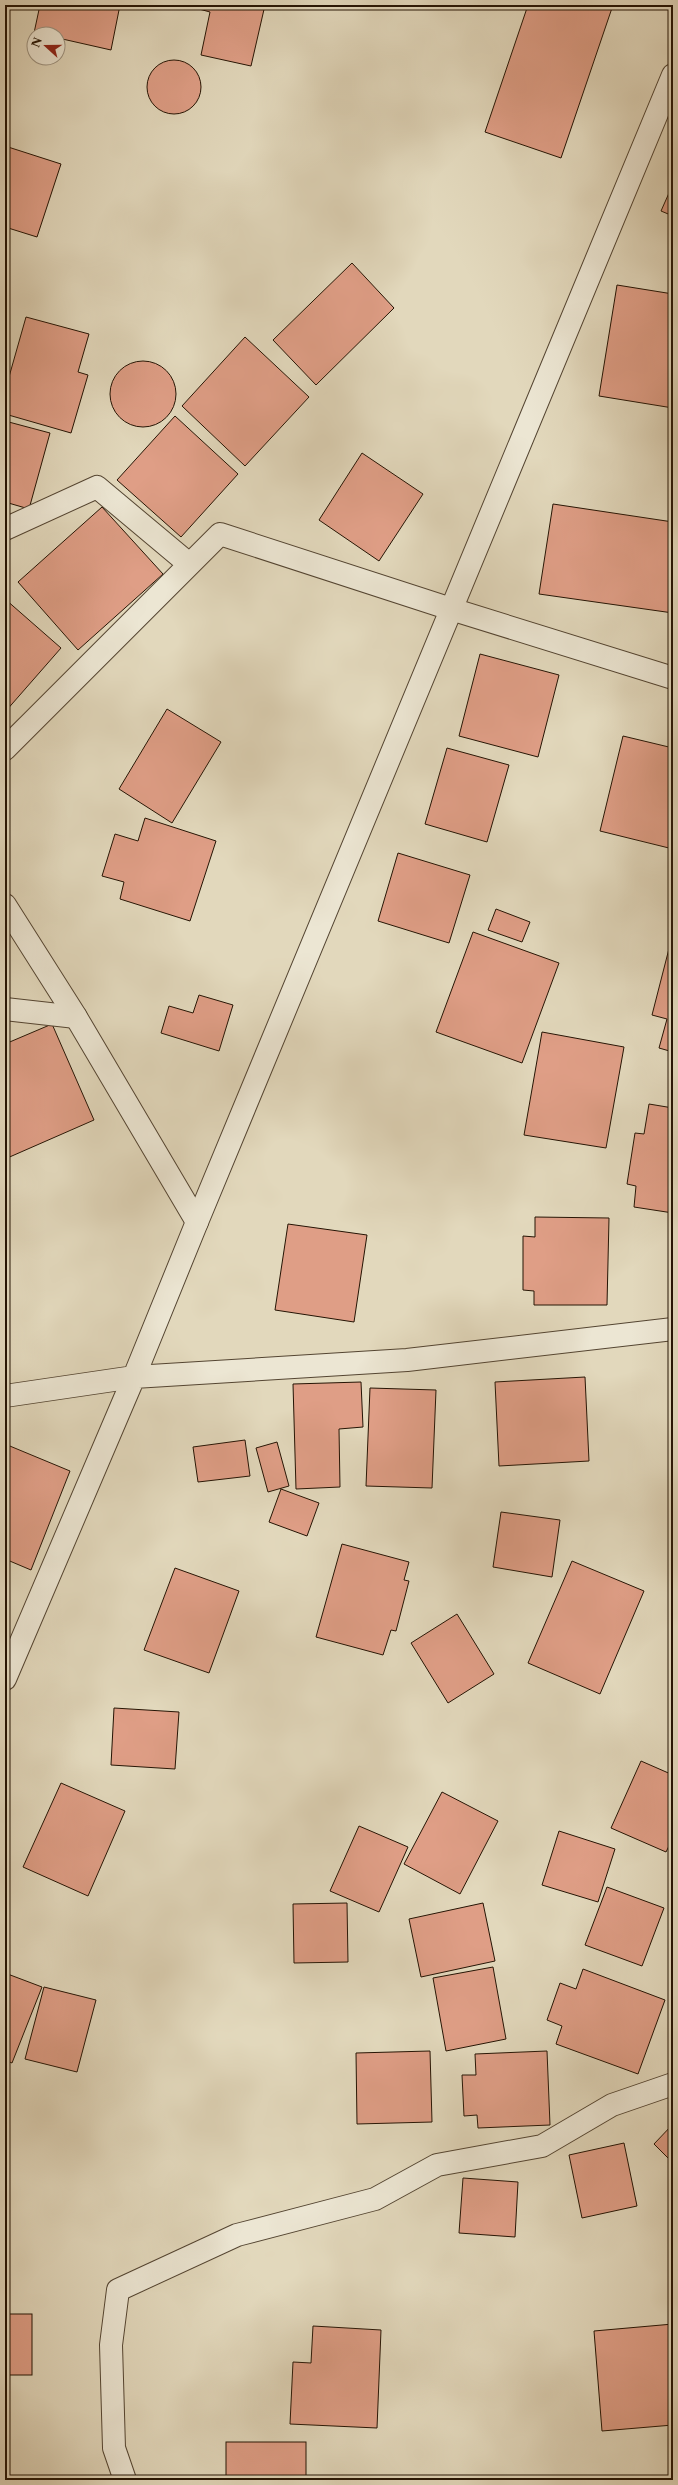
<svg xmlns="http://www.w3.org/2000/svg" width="678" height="2485" viewBox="0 0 678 2485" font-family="'Libre Caslon Text',serif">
  <rect width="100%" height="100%" fill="#e2d8bc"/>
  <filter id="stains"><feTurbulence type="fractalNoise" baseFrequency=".005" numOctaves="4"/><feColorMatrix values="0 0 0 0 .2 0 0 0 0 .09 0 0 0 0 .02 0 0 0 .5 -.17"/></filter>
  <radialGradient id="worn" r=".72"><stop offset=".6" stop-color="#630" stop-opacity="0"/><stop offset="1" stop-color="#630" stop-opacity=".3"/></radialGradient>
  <!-- building -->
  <g fill="#df9e86" stroke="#251404">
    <path d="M40 5H120L111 50 58 38V34L34 33Z"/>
    <path d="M200 5H265L251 66 201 55 210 12 199 9Z"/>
    <path d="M528 5H613L561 158 485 132Z"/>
    <circle cx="174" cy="87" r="27"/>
    <path d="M5 146 61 164 37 237 5 227Z"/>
    <path d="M673 184V216L661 211Z"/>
    <path d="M352 263 394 308 316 385 273 340Z"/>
    <path d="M617 285 673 294V408L599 396Z"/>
    <path d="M26 317 89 334 78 372 88 375 71 433 5 414V391Z"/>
    <path d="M245 337 309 397 245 466 182 406Z"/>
    <circle cx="143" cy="394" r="33"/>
    <path d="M175 416 238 474 181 537 117 480Z"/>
    <path d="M5 421 50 433 29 509 5 502Z"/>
    <path d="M362 453 423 494 379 561 319 520Z"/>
    <path d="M553 504 673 522V613L539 594Z"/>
    <path d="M102 507 163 574 78 650 18 582Z"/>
    <path d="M5 599 61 648 5 712Z"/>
    <path d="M480 654 559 675 538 757 459 736Z"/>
    <path d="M167 709 221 742 172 823 119 789Z"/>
    <path d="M623 736 673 748V849L600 831Z"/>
    <path d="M447 748 509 765 487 842 425 824Z"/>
    <path d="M145 818 216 841 190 921 120 899 124 882 102 876 115 834 138 841Z"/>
    <path d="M398 853 470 875 449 943 378 921Z"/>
    <path d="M496 909 530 922 522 942 488 930Z"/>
    <path d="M473 932 559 963 522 1063 436 1032Z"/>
    <path d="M673 933V1052L659 1048 667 1019 652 1015Z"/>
    <path d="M199 995 233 1005 219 1051 161 1033 169 1006 193 1013Z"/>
    <path d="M52 1024 94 1120 5 1159V1044Z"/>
    <path d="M542 1032 624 1047 606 1148 524 1135Z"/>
    <path d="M649 1104 673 1108V1213L634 1207 636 1186 627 1184 635 1133 644 1134Z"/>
    <path d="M535 1217 609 1218 607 1305H534V1291L523 1290V1236L535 1237Z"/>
    <path d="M288 1224 367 1235 354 1322 275 1310Z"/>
    <path d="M585 1377 589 1461 499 1466 495 1382Z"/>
    <path d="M361 1382 363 1427 339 1429 340 1487 296 1489 293 1384Z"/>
    <path d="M370 1388 436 1390 432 1488 366 1486Z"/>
    <path d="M245 1440 250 1476 198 1482 193 1447Z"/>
    <path d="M277 1442 289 1486 268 1492 256 1448Z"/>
    <path d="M5 1444 70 1471 31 1570 5 1559Z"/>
    <path d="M281 1489 319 1503 307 1536 269 1522Z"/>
    <path d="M501 1512 560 1520 552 1577 493 1567Z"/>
    <path d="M342 1544 409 1562 404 1580 409 1581 396 1631 391 1630 383 1655 316 1637Z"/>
    <path d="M572 1561 644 1591 600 1694 528 1663Z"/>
    <path d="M175 1568 239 1591 209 1673 144 1650Z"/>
    <path d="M457 1614 494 1674 448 1703 411 1643Z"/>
    <path d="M114 1708 179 1712 175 1769 111 1765Z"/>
    <path d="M641 1761 673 1775V1838L666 1852 611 1828Z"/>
    <path d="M61 1783 125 1811 88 1896 23 1867Z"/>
    <path d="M442 1792 498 1821 460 1894 404 1864Z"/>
    <path d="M359 1826 408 1847 379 1912 330 1891Z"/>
    <path d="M559 1831 615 1849 598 1902 542 1885Z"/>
    <path d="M607 1887 664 1908 642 1966 585 1945Z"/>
    <path d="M347 1903 348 1962 294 1963 293 1904Z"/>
    <path d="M483 1903 495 1961 421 1977 409 1919Z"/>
    <path d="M493 1967 506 2039 446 2051 433 1978Z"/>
    <path d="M583 1969 665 2000 638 2074 556 2044 562 2026 547 2020 560 1983 576 1989Z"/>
    <path d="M5 1973 42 1987 12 2063 5 2060Z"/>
    <path d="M44 1987 96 2000 77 2072 25 2059Z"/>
    <path d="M430 2051 432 2122 357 2124 356 2053Z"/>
    <path d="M547 2051 550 2125 478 2128 477 2115 464 2116 462 2075H476L475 2054Z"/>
    <path d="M673 2124V2163L654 2144Z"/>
    <path d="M624 2143 637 2206 582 2218 569 2155Z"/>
    <path d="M463 2178 518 2182 515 2237 459 2233Z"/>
    <rect x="5" y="2314" width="27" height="61"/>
    <path d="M673 2324V2425L602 2431 594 2331Z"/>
    <path d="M313 2326 381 2330 377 2428 290 2424 293 2362 311 2363Z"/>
    <rect x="226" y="2442" width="80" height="38"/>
  </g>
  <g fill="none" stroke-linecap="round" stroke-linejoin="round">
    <!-- minor casing -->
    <g stroke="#544532" stroke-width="24">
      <g id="minor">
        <path d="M5 529 97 487 189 564"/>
        <path d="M5 749 220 534 451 609 673 678"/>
        <path d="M5 905 76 1017 197 1222"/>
        <path d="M5 1009 76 1017"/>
        <path d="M5 1396 134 1377 197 1222 673 75"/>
        <path d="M5 1679 134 1377 407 1360 673 1329"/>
        <path d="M125 2480 114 2448 111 2345 118 2290 237 2235 375 2199 437 2165 542 2146 612 2105 673 2084"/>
      </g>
    </g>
    <!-- minor -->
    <use href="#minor" stroke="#ece6d3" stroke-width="22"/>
  </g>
  <!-- margin -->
  <rect width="678" height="2485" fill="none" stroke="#e2d8bc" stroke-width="20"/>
  <rect x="6" y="6" width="666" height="2473" fill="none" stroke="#251404" stroke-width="2"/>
  <rect x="10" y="10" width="658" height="2465" fill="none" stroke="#251404"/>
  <!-- north arrow -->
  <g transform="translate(46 46) rotate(291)"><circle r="19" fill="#ece6d3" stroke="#9c9280"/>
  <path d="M0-3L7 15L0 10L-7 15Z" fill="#8f2418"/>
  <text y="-6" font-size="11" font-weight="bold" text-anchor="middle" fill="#251404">N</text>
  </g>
  <rect width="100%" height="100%" filter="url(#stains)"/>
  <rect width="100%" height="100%" fill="url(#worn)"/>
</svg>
